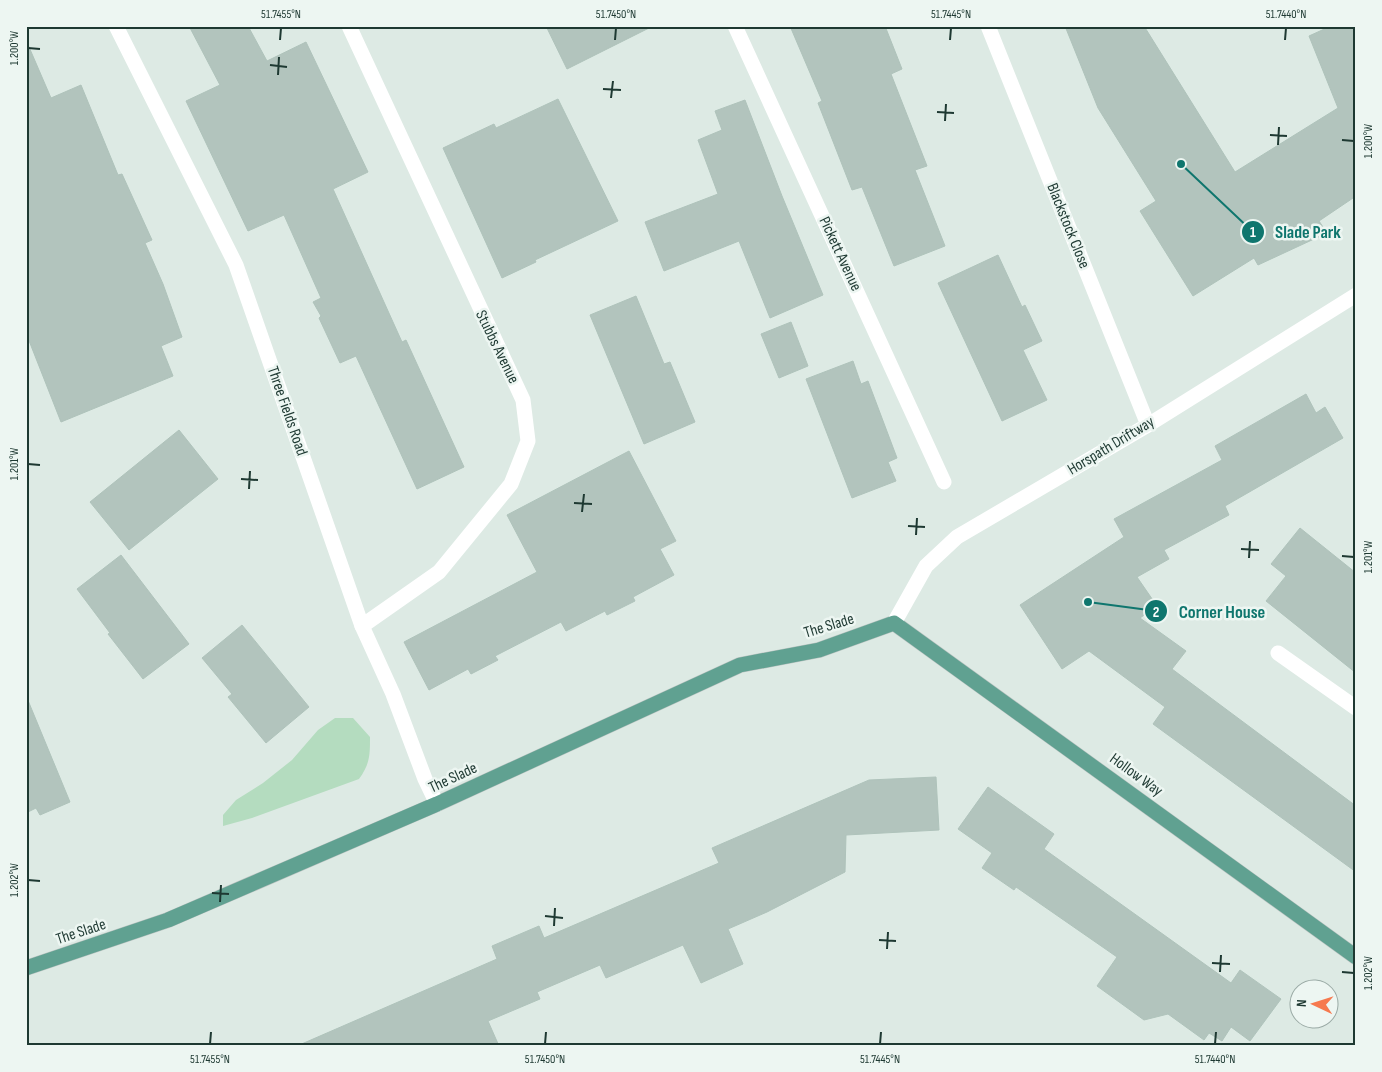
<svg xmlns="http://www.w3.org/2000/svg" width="1382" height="1072" viewBox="0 0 1382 1072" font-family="'Sofia Sans Condensed',sans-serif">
  <rect width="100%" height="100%" fill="#ddeae4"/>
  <!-- green -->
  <path fill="#b4dcbf" d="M335 718H353L370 737C370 755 370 764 359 779L252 818 223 826V815L236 800 263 783 292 760 318 730Z"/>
  <!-- building -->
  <g fill="#b2c4bd" stroke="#afc3bb">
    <path d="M189 26H248L267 61 306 42 368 172 333 189 402 342 406 340 464 467 417 489 356 356 340 363 319 318 321 316 313 302 321 298 284 215 248 231 186 101 220 85Z"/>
    <path d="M546 26H653L567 69Z"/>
    <path d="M790 26H885L902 69 891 74 927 166 915 170 945 246 894 266 862 187 852 190 818 103 822 101Z"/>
    <path d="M1065 26H1144L1235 172 1338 108 1309 36 1331 26H1356V196L1319 221 1327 233 1258 265 1254 258 1193 296 1140 211 1156 201 1098 108Z"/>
    <path d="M26 40 51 98 81 85 118 175 122 174 152 240 145 243 163 284 182 337 161 346 173 376 61 422 26 333Z"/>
    <path d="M558 99 618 221 535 260 536 262 502 278 443 148 494 124 496 128Z"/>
    <path d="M745 100 782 196 823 295 770 318 739 241 664 271 645 222 718 194 698 140 722 130 715 111Z"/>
    <path d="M998 255 1022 307 1025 305 1042 341 1023 350 1047 400 1002 421 938 283Z"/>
    <path d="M636 296 664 364 670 362 695 422 644 444 590 315Z"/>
    <path d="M791 322 808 366 779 378 761 334Z"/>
    <path d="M853 361 861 384 868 381 897 458 888 462 896 481 852 498 806 379Z"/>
    <path d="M1306 394 1316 413 1325 407 1343 438 1225 506 1229 515 1164 550 1169 559 1137 577 1157 606 1140 618 1186 651 1172 669 1356 806V872L1153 724 1165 707 1089 651 1062 669 1020 605 1124 537 1114 519 1222 460 1215 446Z"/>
    <path d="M179 430 218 479 129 550 90 502Z"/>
    <path d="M629 451 676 541 660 549 674 575 633 597 635 601 607 615 605 611 566 631 561 622 495 656 498 660 471 674 468 669 429 690 404 642 537 572 507 515Z"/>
    <path d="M1300 528 1356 573V673L1266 601 1286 576 1271 564Z"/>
    <path d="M121 555 189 644 143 679 108 634 110 633 77 589Z"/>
    <path d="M242 625 309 707 266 743 228 697 232 694 202 658Z"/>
    <path d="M27 698 70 802 40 815 36 808 26 813Z"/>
    <path d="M936 777 939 830 846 835 845 872 767 912 728 929 743 964 701 983 683 945 606 978 600 965 537 992 540 999 488 1021 499 1046H297L497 959 492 946 539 926 544 938 719 863 712 848 869 780Z"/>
    <path d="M988 787 1054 834 1044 849 1231 983 1240 970 1281 999 1250 1041 1231 1027 1222 1041 1209 1033 1204 1040 1168 1014 1144 1020 1097 986 1117 957 1016 887 1014 890 982 868 992 853 958 829Z"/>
  </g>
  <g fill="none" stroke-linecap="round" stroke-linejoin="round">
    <!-- major casing -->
    <g stroke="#bcc4c2" stroke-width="16">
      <path id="major" d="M26 968 168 920 437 804 740 665 819 650 894 623 1356 957"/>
    </g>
    <!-- minor -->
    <g stroke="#fff" stroke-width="15">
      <path d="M116 26 236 265 362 626 393 694 425 779 437 804"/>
      <path d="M349 26 523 400 528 441 511 484 439 572 362 626"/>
      <path d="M735 26 944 482"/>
      <path d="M988 26 1148 425"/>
      <path d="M894 623 926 566 957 537 1148 425 1356 295"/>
      <path d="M1278 653 1356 708"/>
    </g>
    <!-- major -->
    <use href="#major" stroke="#60a191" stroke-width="15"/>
  </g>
  <!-- ticks -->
  <path fill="none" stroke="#1e3932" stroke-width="2" d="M280 40 281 28M615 40 616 28M950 40 951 28M1285 40 1286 28M28 48 40 49M270 65 287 67M278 75 279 57M603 89 621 90M611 98 613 81M937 112 954 113M945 121 946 104M1270 135 1287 136M1342 140 1354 141M1278 145 1279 127M28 464 40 465M241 479 258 480M249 489 250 471M574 503 592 504M582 512 584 494M908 526 925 527M916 535 917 518M1241 549 1259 550M1342 556 1354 557M1249 558 1250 541M28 880 40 881M212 893 229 894M220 902 221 885M545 916 563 918M554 926 555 908M879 940 896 941M887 949 888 932M1212 963 1230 964M1220 972 1221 955M1342 972 1354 973M210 1044 211 1032M545 1044 546 1032M880 1044 881 1032M1215 1044 1216 1032"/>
  <g text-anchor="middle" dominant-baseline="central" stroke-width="5" stroke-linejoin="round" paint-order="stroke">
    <!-- street labels -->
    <g font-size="16" fill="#1e3932" stroke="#edf6f2">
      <text transform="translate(1068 226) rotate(68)">Blackstock Close</text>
      <text transform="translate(840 254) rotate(65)">Pickett Avenue</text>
      <text transform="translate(497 347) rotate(64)">Stubbs Avenue</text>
      <text transform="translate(287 411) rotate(71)">Three Fields Road</text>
      <text transform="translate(1111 446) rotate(-31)">Horspath Driftway</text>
      <text transform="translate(829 626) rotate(-17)">The Slade</text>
      <text transform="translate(1136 775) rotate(36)">Hollow Way</text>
      <text transform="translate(453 778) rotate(-25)">The Slade</text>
      <text transform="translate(81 932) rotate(-18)">The Slade</text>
    </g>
  </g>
  <!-- callouts -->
  <path fill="none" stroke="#0f766e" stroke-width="2" d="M1181 164L1253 232M1088 602L1156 611"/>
  <g fill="#0f766e" stroke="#edf6f2" stroke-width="2">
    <circle cx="1181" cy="164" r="5"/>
    <circle cx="1088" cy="602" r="5"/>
    <circle cx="1253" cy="232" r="12"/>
    <circle cx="1156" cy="611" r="12"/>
  </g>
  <g font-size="15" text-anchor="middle" font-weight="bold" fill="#fff">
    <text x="1253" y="237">1</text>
    <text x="1156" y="617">2</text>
  </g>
  <g font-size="18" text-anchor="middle" font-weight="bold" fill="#0f766e" stroke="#edf6f2" stroke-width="5" stroke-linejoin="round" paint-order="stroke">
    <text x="1308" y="238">Slade Park</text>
    <text x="1222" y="618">Corner House</text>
  </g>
  <!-- border -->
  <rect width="1382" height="1072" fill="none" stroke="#edf6f2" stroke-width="55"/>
  <!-- north arrow -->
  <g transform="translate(1314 1004) rotate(274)"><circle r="24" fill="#edf6f2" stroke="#9aaaa5"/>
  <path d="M0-4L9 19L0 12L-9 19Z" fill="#f6794e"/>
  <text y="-8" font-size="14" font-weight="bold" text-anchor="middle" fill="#1e3932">N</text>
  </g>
  <rect x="28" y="28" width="1326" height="1016" fill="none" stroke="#1e3932" stroke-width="2"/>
  <g font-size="12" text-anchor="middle" fill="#1e3932">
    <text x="281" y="18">51.7455°N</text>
    <text x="616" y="18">51.7450°N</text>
    <text x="951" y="18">51.7445°N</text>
    <text x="1286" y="18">51.7440°N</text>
    <text transform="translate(14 48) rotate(-90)" y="4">1.200°W</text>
    <text transform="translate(1368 141) rotate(-90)" y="4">1.200°W</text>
    <text transform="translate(14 464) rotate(-90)" y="4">1.201°W</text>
    <text transform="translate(1368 557) rotate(-90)" y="4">1.201°W</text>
    <text transform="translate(14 880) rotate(-90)" y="4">1.202°W</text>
    <text transform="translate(1368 973) rotate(-90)" y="4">1.202°W</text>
    <text x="210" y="1063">51.7455°N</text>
    <text x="545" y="1063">51.7450°N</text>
    <text x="880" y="1063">51.7445°N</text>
    <text x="1215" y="1063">51.7440°N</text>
  </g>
</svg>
